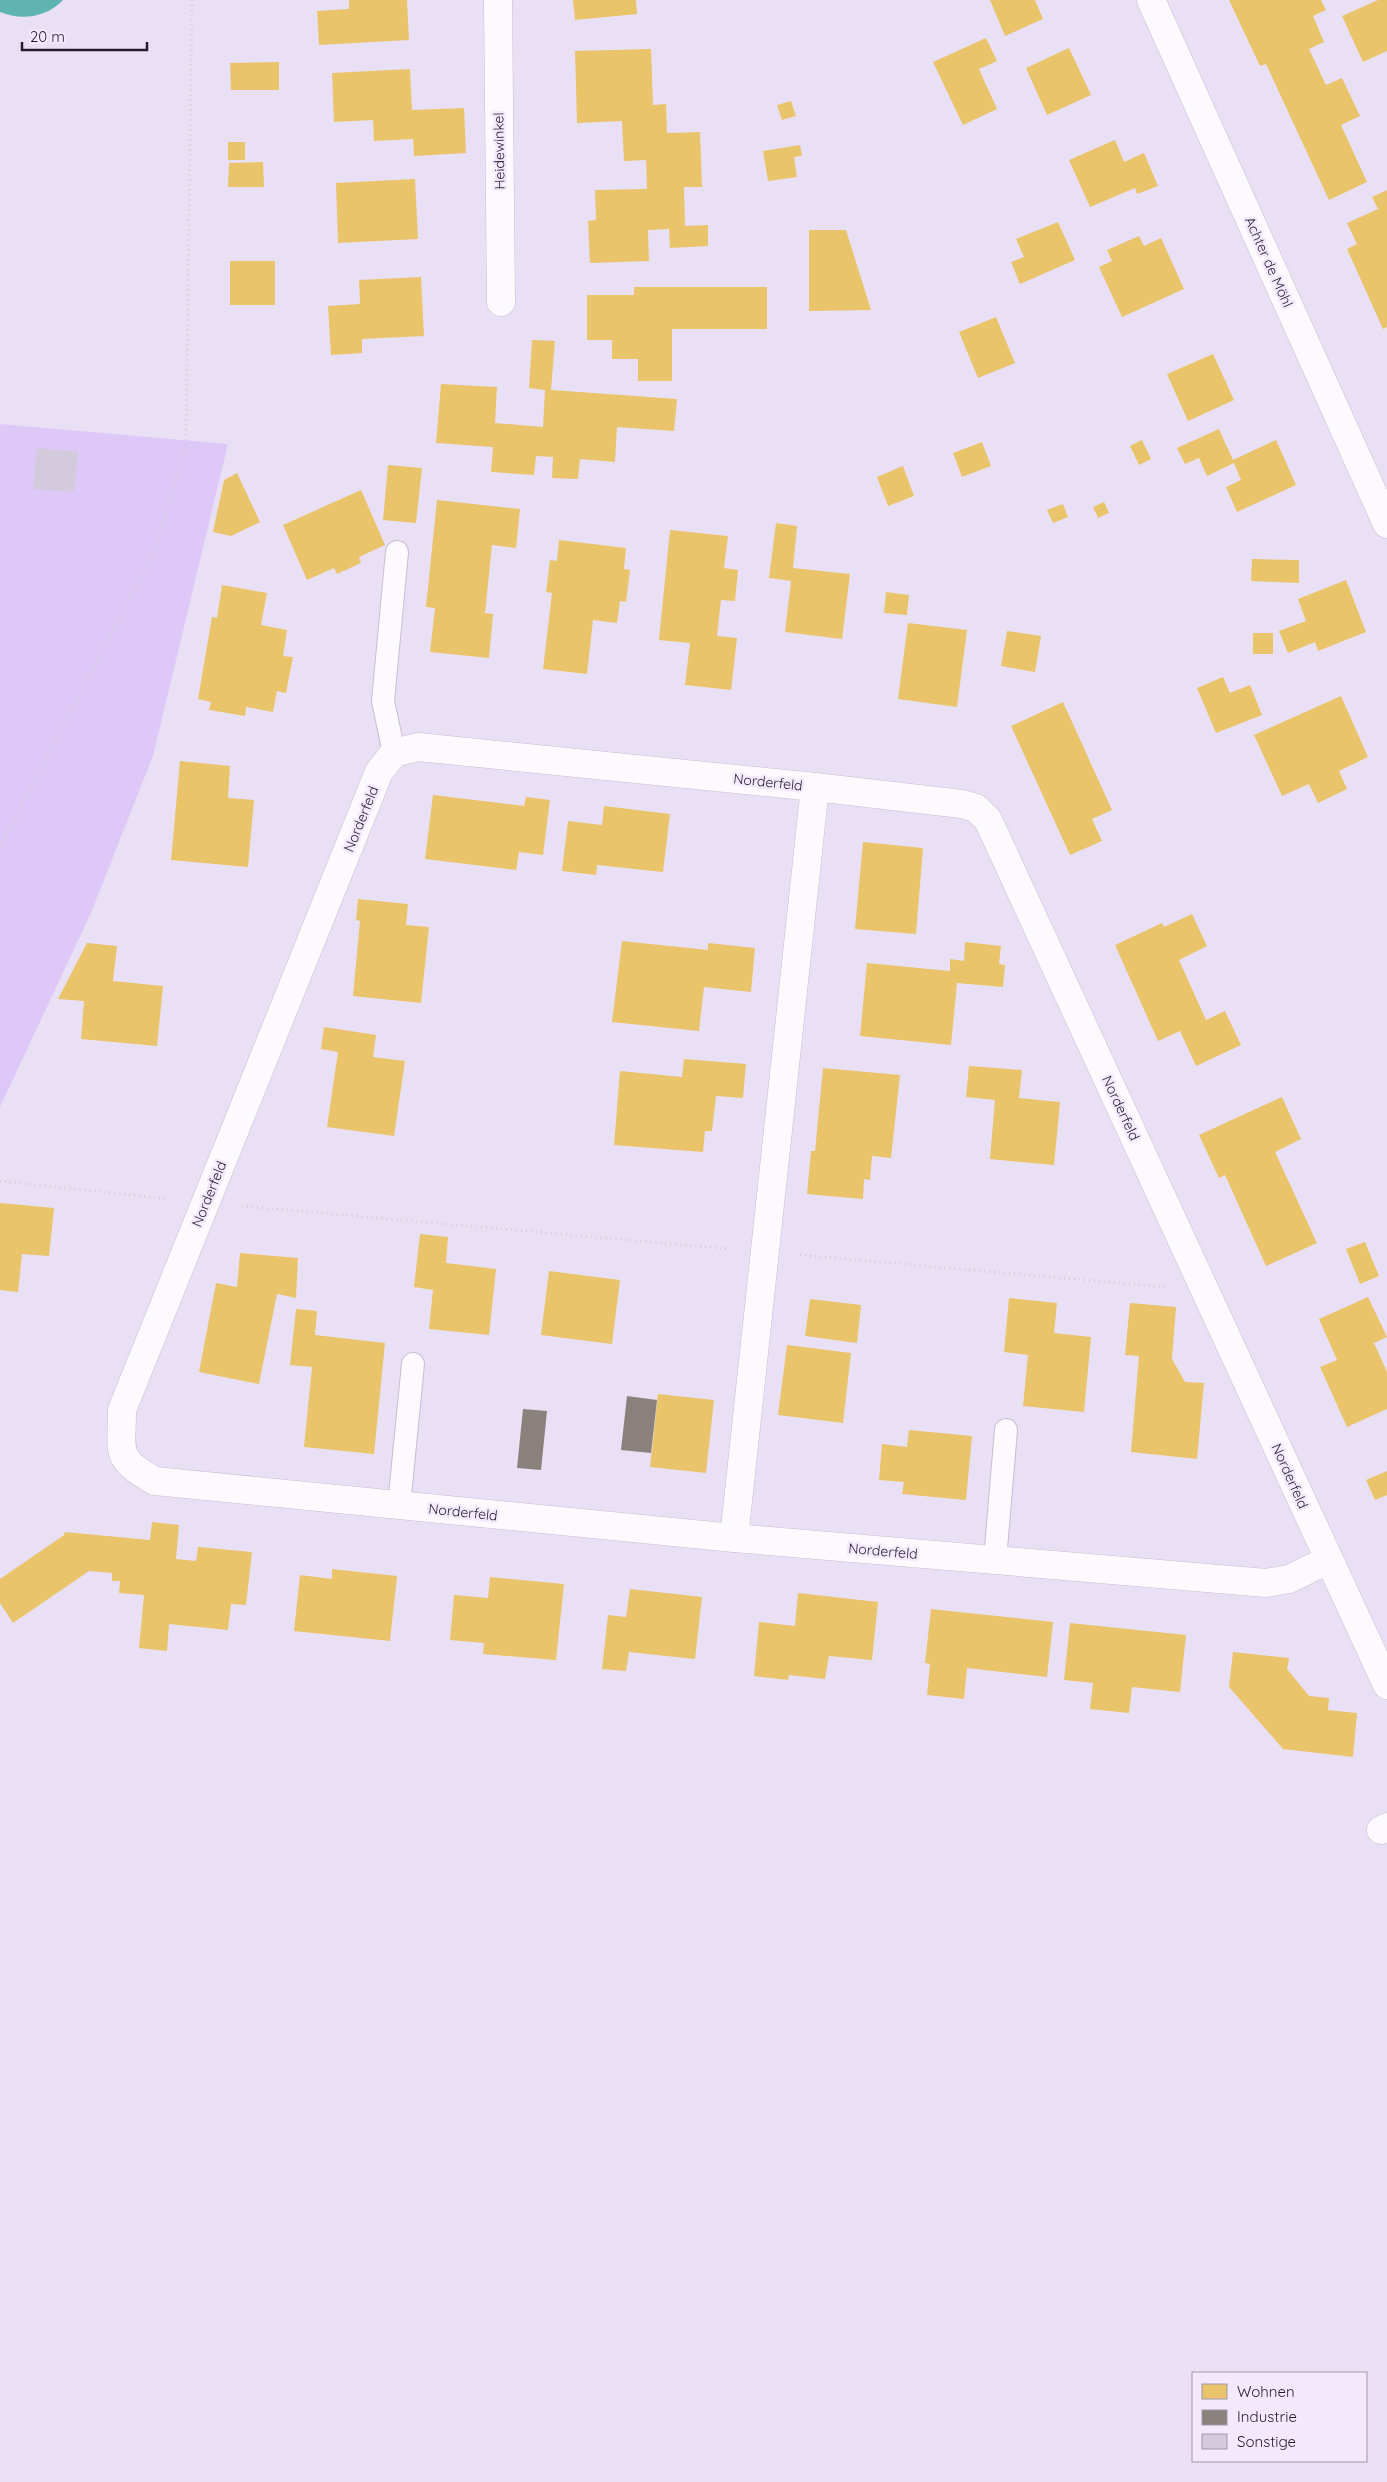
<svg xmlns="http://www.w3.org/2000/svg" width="1387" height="2482" viewBox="0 0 1387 2482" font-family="Quicksand,sans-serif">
  <rect width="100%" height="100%" fill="#eae0f5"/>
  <!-- green -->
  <path fill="#dec8f8" d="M0 424 228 444 153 756 91 913 0 1107Z"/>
  <!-- water -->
  <path fill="#5fb4b2" d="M0 0H63C47 17 22 21 0 12Z"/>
  <!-- homes -->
  <g fill="#e9c46a">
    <path d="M349 0H407L409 40 319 45 317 11 349 9Z"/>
    <path d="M573 0H636L637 14 575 20Z"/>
    <path d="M990 0H1035L1043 19 1005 36Z"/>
    <path d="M1229 0H1321L1326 10 1313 16 1324 42 1309 49 1326 85 1342 78 1360 116 1341 125 1367 182 1329 200 1266 64 1260 66Z"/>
    <path d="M1378 0H1387V51L1363 62 1342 16Z"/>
    <path d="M986 38 997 61 979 69 997 109 963 125 933 62Z"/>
    <path d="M1069 48 1091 95 1047 115 1026 68Z"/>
    <path d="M651 49 653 105 666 104 667 133 700 132 702 187H684L685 226 708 225V246L670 248 669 229 648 230 649 261 590 263 588 221 596 220 595 190 647 189 646 160 624 161 622 121 577 123 575 51Z"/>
    <path d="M279 62V90H231L230 63Z"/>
    <path d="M410 69 412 110 464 108 466 153 414 156 413 139 374 141 373 120 334 122 332 73Z"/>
    <path d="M791 101 796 116 782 120 777 105Z"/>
    <path d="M1115 140 1124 162 1144 153 1158 186 1137 194 1135 188 1090 207 1069 160Z"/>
    <rect x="228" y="142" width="17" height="18"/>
    <path d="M800 145 802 156 794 157 797 177 768 181 763 151Z"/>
    <path d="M263 162 264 187H228L229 163Z"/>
    <path d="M415 179 418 239 338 243 336 183Z"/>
    <path d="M1387 190V327L1383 329 1347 249 1357 244 1347 223 1378 209 1372 197Z"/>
    <path d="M1058 222 1075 260 1020 284 1011 262 1024 257 1016 239Z"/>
    <path d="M809 230H846L871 310 809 311Z"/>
    <path d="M1139 236 1144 246 1161 238 1184 289 1122 317 1099 267 1112 261 1107 250Z"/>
    <rect x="230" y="261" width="45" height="44"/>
    <path d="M421 277 424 336 362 339V353L331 355 328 306 360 304 359 280Z"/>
    <path d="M634 287H767V329H672V381H638V359H612V340H587V295H634Z"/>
    <path d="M996 317 1015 363 978 378 959 332Z"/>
    <path d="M532 340 555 341 551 390 677 399 674 431 617 427 615 462 580 459 578 479 552 478 553 457 536 456 534 475 491 472 493 447 436 443 441 384 497 387 495 423 543 427 545 390 529 388Z"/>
    <path d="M1213 354 1234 400 1188 421 1167 374Z"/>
    <path d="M1219 429 1233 460 1276 440 1296 485 1237 512 1226 487 1241 480 1234 463 1207 476 1199 458 1185 464 1177 448Z"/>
    <path d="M1142 440 1151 459 1139 465 1130 446Z"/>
    <path d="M982 442 991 466 962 477 953 453Z"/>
    <path d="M388 465 422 468 416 523 383 520Z"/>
    <path d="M903 466 914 496 888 506 877 477Z"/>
    <path d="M237 473 260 522 231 536 213 532 224 480Z"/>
    <path d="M361 490 385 545 359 557 361 563 337 574 334 568 307 580 283 525Z"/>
    <path d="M437 500 520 509 516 548 492 545 485 613 493 614 489 658 430 652 435 608 426 607Z"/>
    <path d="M1104 502 1109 513 1098 518 1093 507Z"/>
    <path d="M1063 504 1068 517 1053 523 1047 510Z"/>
    <path d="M776 523 797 526 793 568 850 574 842 639 785 632 791 581 769 578Z"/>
    <path d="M670 530 728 536 724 568 738 570 735 601 721 600 717 636 737 638 731 690 685 685 690 643 659 640Z"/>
    <path d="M559 540 626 548 624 569 630 570 626 602 620 601 617 623 593 620 587 674 543 669 552 593 546 592 550 560 557 561Z"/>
    <path d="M1252 559 1299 560V583L1251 581Z"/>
    <path d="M1346 580 1366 632 1318 651 1315 642 1288 653 1279 631 1306 621 1298 599Z"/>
    <path d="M222 585 267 593 261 625 287 630 283 656 293 657 286 693 277 691 273 712 246 707 245 716 209 710 211 702 198 699 212 617 217 618Z"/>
    <path d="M886 592 909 595 907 615 884 613Z"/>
    <path d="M908 623 967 630 957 707 898 699Z"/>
    <path d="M1007 631 1041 636 1035 672 1001 666Z"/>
    <rect x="1253" y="633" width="20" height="21"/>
    <path d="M1223 677 1230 693 1250 685 1262 715 1216 733 1197 688Z"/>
    <path d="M1341 696 1368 757 1339 771 1347 789 1318 803 1309 784 1282 796 1254 735Z"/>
    <path d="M1063 702 1112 810 1092 819 1102 841 1070 855 1011 726Z"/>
    <path d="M180 761 230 766 228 798 254 800 248 867 171 860Z"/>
    <path d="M433 795 524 806 526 797 550 800 543 855 519 852 516 870 425 859Z"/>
    <path d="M604 806 670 814 663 872 597 865 596 875 562 871 568 821 602 825Z"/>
    <path d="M863 842 923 848 916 934 855 929Z"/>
    <path d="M358 899 408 904 406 925 429 927 421 1003 353 996 360 921 356 920Z"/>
    <path d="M1192 914 1207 946 1179 960 1206 1020 1225 1011 1241 1045 1196 1066 1180 1031 1158 1041 1115 945 1162 923 1164 927Z"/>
    <path d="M622 941 708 950V943L755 948 751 992 704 987 699 1031 612 1022Z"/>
    <path d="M965 942 1001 946 999 964 1005 965 1003 987 957 983 951 1045 860 1036 867 963 950 971V959L964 961Z"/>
    <path d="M87 943 117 946 113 981 163 986 157 1046 81 1039 84 1001 58 999Z"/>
    <path d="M324 1027 376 1035 373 1057 405 1061 394 1136 327 1127 338 1052 321 1049Z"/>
    <path d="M684 1059 746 1064 743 1098 716 1096 712 1131H705L703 1152 614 1145 620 1071 682 1077Z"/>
    <path d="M969 1066 1022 1070 1019 1098 1060 1102 1054 1165 990 1159 995 1100 966 1097Z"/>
    <path d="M823 1068 900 1075 891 1158 872 1156 870 1180 864 1179 863 1199 807 1194 811 1151H815Z"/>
    <path d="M1282 1097 1301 1139 1275 1152 1317 1243 1266 1266 1225 1175 1219 1178 1199 1135Z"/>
    <path d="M0 1203 54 1208 49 1256 22 1254 18 1292 0 1290Z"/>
    <path d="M420 1234 448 1237 446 1263 496 1269 489 1335 429 1329 433 1290 414 1287Z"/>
    <path d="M1365 1242 1379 1276 1360 1284 1346 1249Z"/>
    <path d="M240 1253 298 1258 296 1298 277 1294 259 1384 199 1372 216 1283 237 1287Z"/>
    <path d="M549 1271 620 1280 612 1344 541 1335Z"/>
    <path d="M1368 1297 1387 1337 1374 1343 1387 1372V1409L1347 1427 1320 1367 1337 1360 1319 1319Z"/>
    <path d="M1009 1298 1057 1303 1054 1333 1091 1337 1084 1412 1023 1406 1028 1355 1004 1352Z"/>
    <path d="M810 1299 861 1305 857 1343 805 1336Z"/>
    <path d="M1130 1303 1176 1307 1172 1359 1185 1382 1204 1383 1197 1459 1131 1452 1139 1356 1125 1355Z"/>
    <path d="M296 1309 317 1311 315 1335 385 1343 374 1454 304 1447 312 1367 290 1365Z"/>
    <path d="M787 1345 851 1353 843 1423 778 1415Z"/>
    <path d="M658 1394 714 1400 706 1473 650 1467Z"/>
    <path d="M909 1430 972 1436 966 1500 902 1494 904 1482 879 1480 882 1444 907 1447Z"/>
    <path d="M1387 1471V1495L1375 1500 1366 1480Z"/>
    <path d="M152 1522 179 1525 176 1559 196 1561 198 1547 252 1552 246 1605 231 1604 228 1630 169 1624 167 1651 139 1648 144 1595 119 1593 120 1581H112V1573L89 1571 13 1623 0 1603V1579L64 1535 65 1532 150 1540Z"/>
    <path d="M332 1569 397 1576 390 1641 294 1631 300 1575 332 1579Z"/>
    <path d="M490 1577 564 1584 556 1660 483 1654 484 1643 450 1640 454 1595 488 1598Z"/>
    <path d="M630 1589 702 1597 695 1659 629 1652 626 1671 602 1669 608 1615 626 1617Z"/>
    <path d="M798 1593 878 1602 872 1660 829 1656 825 1679 789 1675 788 1680 754 1676 759 1622 795 1626Z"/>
    <path d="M931 1609 1053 1622 1047 1677 967 1668 964 1699 927 1695 930 1664 925 1663Z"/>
    <path d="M1070 1623 1186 1635 1180 1692 1132 1687 1129 1713 1090 1709 1093 1683 1064 1680Z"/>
    <path d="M1233 1652 1289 1658 1287 1669 1309 1696 1329 1698 1328 1710 1357 1713 1353 1757 1283 1749 1229 1687Z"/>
  </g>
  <!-- industry -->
  <g fill="#8a817c">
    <path d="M627 1396 657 1400 651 1453 621 1450Z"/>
    <path d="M523 1409 547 1411 541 1470 517 1468Z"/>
  </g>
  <!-- building -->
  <path fill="#d3cadc" d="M37 448 78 452 74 492 33 489Z"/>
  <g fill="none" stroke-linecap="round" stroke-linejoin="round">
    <!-- lane casing -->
    <g stroke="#c7bed0" stroke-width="24">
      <g id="lane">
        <path d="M394 753 383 701 397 552"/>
        <path d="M399 1505 413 1364"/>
        <path d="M995 1560 1006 1430"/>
      </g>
    </g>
    <!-- street casing -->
    <g stroke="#c7bed0" stroke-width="29">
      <g id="street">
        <path d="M498 0 501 302"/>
        <path d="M1151 0 1387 524"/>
        <path d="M734 1538 815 787"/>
        <path d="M1328 1560 1289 1579 1266 1583 734 1538 155 1481C114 1458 122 1454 122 1410L379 772 394 753 418 747 815 787 962 804 976 808 988 820 1387 1685"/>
        <path d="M1381 1830 1387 1827"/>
      </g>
    </g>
    <!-- path -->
    <g stroke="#d0ced4" stroke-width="3" stroke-dasharray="1 4" stroke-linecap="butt">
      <path d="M0 848 156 548 186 444 192 0"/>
      <path d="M0 1181 168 1199"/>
      <path d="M242 1206 729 1249"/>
      <path d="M800 1255 1165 1287"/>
    </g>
    <!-- lane -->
    <use href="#lane" stroke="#fcfafe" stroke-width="22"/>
    <!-- street -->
    <use href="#street" stroke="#fcfafe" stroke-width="28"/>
  </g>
  <g text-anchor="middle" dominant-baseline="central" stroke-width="5" stroke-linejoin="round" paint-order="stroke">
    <!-- street labels -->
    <g font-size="14" fill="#241c2d" stroke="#f2eafc">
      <text transform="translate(499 151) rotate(-91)">Heidewinkel</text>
      <text transform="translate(1269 262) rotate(66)">Achter de Möhl</text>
      <text transform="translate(768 782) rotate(6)">Norderfeld</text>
      <text transform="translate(361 819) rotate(-68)">Norderfeld</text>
      <text transform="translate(1121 1108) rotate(65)">Norderfeld</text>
      <text transform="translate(209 1194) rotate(-68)">Norderfeld</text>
      <text transform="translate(1290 1476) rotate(66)">Norderfeld</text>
      <text transform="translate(463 1512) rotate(6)">Norderfeld</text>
      <text transform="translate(883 1551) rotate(5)">Norderfeld</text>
    </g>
  </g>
  <!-- legend -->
  <rect x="1192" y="2372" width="175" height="90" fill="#f2eafc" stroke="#a098a9"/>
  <rect x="1202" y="2384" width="25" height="15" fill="#e9c46a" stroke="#a098a9"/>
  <text x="1237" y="2397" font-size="15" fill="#241c2d">Wohnen</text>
  <rect x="1202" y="2410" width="25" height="15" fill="#8a817c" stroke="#a098a9"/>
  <text x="1237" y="2422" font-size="15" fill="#241c2d">Industrie</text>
  <rect x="1202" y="2434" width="25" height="15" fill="#d3cadc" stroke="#a098a9"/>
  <text x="1237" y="2447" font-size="15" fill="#241c2d">Sonstige</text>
  <!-- scale -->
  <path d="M22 42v8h125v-8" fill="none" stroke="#241c2d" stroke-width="2.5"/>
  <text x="30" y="42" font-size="15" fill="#241c2d" stroke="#f2eafc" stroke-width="4" paint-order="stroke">20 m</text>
</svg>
